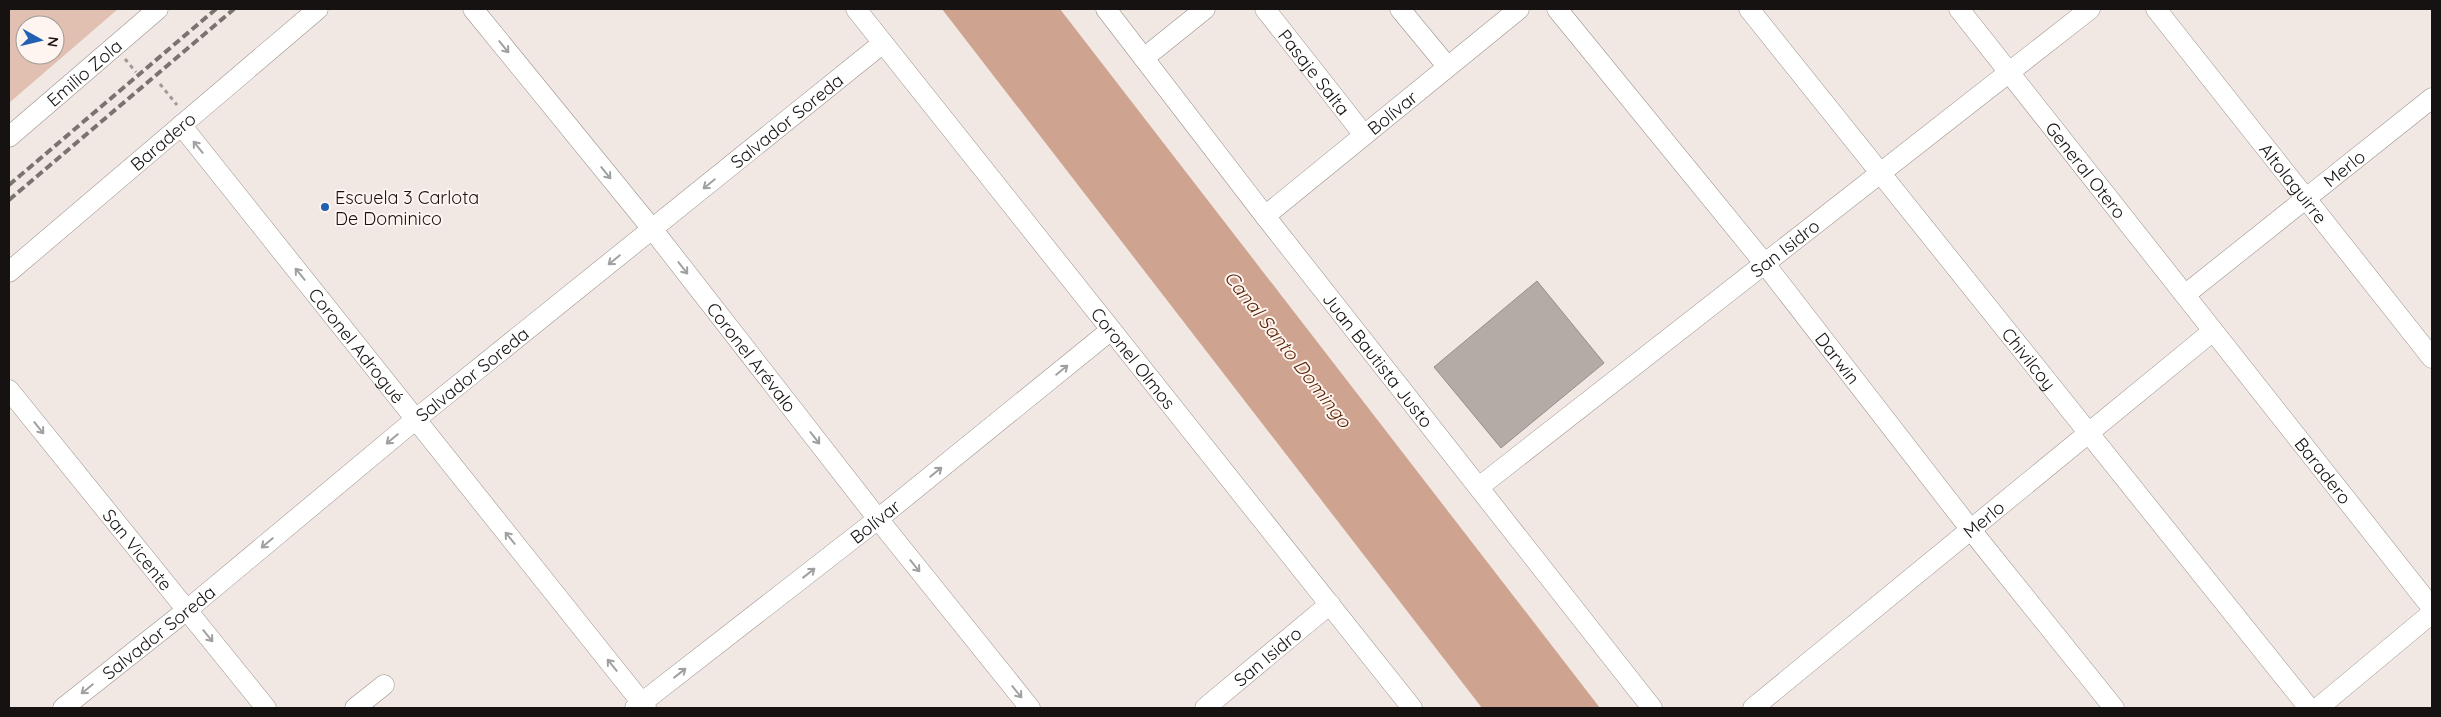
<svg xmlns="http://www.w3.org/2000/svg" width="2441" height="717" viewBox="0 0 2441 717" font-family="Quicksand,sans-serif">
  <rect width="100%" height="100%" fill="#f2e8e3"/>
  <!-- green -->
  <path fill="#e1c0b1" fill-rule="evenodd" d="M9 9H118L9 103ZM25 25H55V55H25Z"/>
  <!-- water -->
  <path fill="#cea390" d="M942 9H1060L1600 708H1482Z"/>
  <!-- building -->
  <path fill="#b4aba7" stroke="#968d89" d="M1537 281 1604 363 1501 448 1434 367Z"/>
  <g fill="none" stroke-linecap="round" stroke-linejoin="round">
    <!-- minor casing -->
    <g stroke="#9a918d" stroke-width="21">
      <g id="minor">
        <path id="s1" d="M473 9 653 230 878 519 1030 708"/>
        <path id="s2" d="M856 9 1412 708"/>
        <path id="s3" d="M1106 9 1265 216 1652 708"/>
        <path id="s4" d="M1265 9 1364 135"/>
        <path d="M1400 9 1447 66"/>
        <path id="s5" d="M1557 9 1765 264 1971 530 2114 708"/>
        <path id="s6" d="M1749 9 2309 708"/>
        <path id="s7" d="M1959 9 2432 608"/>
        <path id="s8" d="M2156 9 2432 358"/>
        <path d="M1144 58 1205 9"/>
        <path id="s9" d="M181 125 646 708"/>
        <path id="s10" d="M9 137 158 9"/>
        <path id="s11" d="M1265 216 1519 9"/>
        <path id="s12" d="M9 272 318 9"/>
        <path id="s13" d="M2186 294 2432 98"/>
        <path id="s14" d="M9 390 266 708"/>
        <path id="s15" d="M1479 487 2090 9"/>
        <path id="s16" d="M63 708 187 610 416 419 883 43"/>
        <path d="M355 708 384 685"/>
        <path id="s17" d="M635 708 878 519 1111 330"/>
        <path id="s18" d="M1205 708 1330 604"/>
        <path id="s19" d="M1753 708 2213 331"/>
        <path d="M2318 708 2432 613"/>
      </g>
    </g>
    <!-- path -->
    <g stroke="#9f9894" stroke-width="3" stroke-dasharray="4 4" stroke-linecap="butt">
      <path d="M125 59 136 72"/>
      <path d="M160 84 177 105"/>
    </g>
    <!-- minor -->
    <use href="#minor" stroke="#fff" stroke-width="20"/>
    <!-- rail -->
    <g stroke="#7a7471" stroke-width="4" stroke-dasharray="8 4" stroke-linecap="butt">
      <path d="M9 185 216 9"/>
      <path d="M9 200 234 9"/>
    </g>
  </g>
  <!-- one-way arrows -->
  <defs><path id="oneway-shaft" d="M-6 0H5M1.5-3L5.5 0L1.5 3" fill="none" stroke-width="1.6" stroke-linecap="round" stroke-linejoin="round" transform="scale(1.25)"/></defs>
  <g stroke="#a1a0a0">
    <use href="#oneway-shaft" transform="translate(504 47) rotate(51)"/>
    <use href="#oneway-shaft" transform="translate(198 147) rotate(-129)"/>
    <use href="#oneway-shaft" transform="translate(606 173) rotate(51)"/>
    <use href="#oneway-shaft" transform="translate(709 184) rotate(141)"/>
    <use href="#oneway-shaft" transform="translate(614 260) rotate(141)"/>
    <use href="#oneway-shaft" transform="translate(683 268) rotate(52)"/>
    <use href="#oneway-shaft" transform="translate(300 274) rotate(-129)"/>
    <use href="#oneway-shaft" transform="translate(1062 370) rotate(-39)"/>
    <use href="#oneway-shaft" transform="translate(39 428) rotate(51)"/>
    <use href="#oneway-shaft" transform="translate(815 438) rotate(52)"/>
    <use href="#oneway-shaft" transform="translate(392 439) rotate(140)"/>
    <use href="#oneway-shaft" transform="translate(936 472) rotate(-39)"/>
    <use href="#oneway-shaft" transform="translate(510 538) rotate(-129)"/>
    <use href="#oneway-shaft" transform="translate(267 543) rotate(140)"/>
    <use href="#oneway-shaft" transform="translate(915 566) rotate(51)"/>
    <use href="#oneway-shaft" transform="translate(809 573) rotate(-38)"/>
    <use href="#oneway-shaft" transform="translate(208 636) rotate(51)"/>
    <use href="#oneway-shaft" transform="translate(612 665) rotate(-129)"/>
    <use href="#oneway-shaft" transform="translate(680 673) rotate(-38)"/>
    <use href="#oneway-shaft" transform="translate(87 689) rotate(141)"/>
    <use href="#oneway-shaft" transform="translate(1017 692) rotate(51)"/>
  </g>
  <!-- markers -->
  <circle fill="#2261b2" stroke="#fff5f0" stroke-width="2" cx="325" cy="207" r="5"/>
  <g text-anchor="middle" dominant-baseline="central" stroke-width="4" stroke-linejoin="round" paint-order="stroke">
    <!-- street labels -->
    <g font-size="18" fill="#151211" stroke="#fff5f0">
      <text stroke="none"><textPath href="#s4" startOffset="80">Pasaje Salta</textPath></text>
      <text stroke="none"><textPath href="#s10" startOffset="99">Emilio Zola</textPath></text>
      <text stroke="none"><textPath href="#s11" startOffset="164">Bolívar</textPath></text>
      <text stroke="none"><textPath href="#s16" startOffset="932">Salvador Soreda</textPath></text>
      <text stroke="none"><textPath href="#s12" startOffset="202">Baradero</textPath></text>
      <text stroke="none"><textPath href="#s13" startOffset="202">Merlo</textPath></text>
      <text stroke="none"><textPath href="#s7" startOffset="205">General Otero</textPath></text>
      <text stroke="none"><textPath href="#s8" startOffset="222">Altolaguirre</textPath></text>
      <text stroke="none"><textPath href="#s15" startOffset="388">San Isidro</textPath></text>
      <text stroke="none"><textPath href="#s9" startOffset="282">Coronel Adrogué</textPath></text>
      <text stroke="none"><textPath href="#s5" startOffset="448">Darwin</textPath></text>
      <text stroke="none"><textPath href="#s1" startOffset="446">Coronel Arévalo</textPath></text>
      <text stroke="none"><textPath href="#s2" startOffset="446">Coronel Olmos</textPath></text>
      <text stroke="none"><textPath href="#s3" startOffset="444">Juan Bautista Justo</textPath></text>
      <text stroke="none"><textPath href="#s6" startOffset="448">Chivilcoy</textPath></text>
      <text stroke="none"><textPath href="#s16" startOffset="528">Salvador Soreda</textPath></text>
      <text stroke="none"><textPath href="#s7" startOffset="588">Baradero</textPath></text>
      <text stroke="none"><textPath href="#s19" startOffset="298">Merlo</textPath></text>
      <text stroke="none"><textPath href="#s17" startOffset="304">Bolívar</textPath></text>
      <text stroke="none"><textPath href="#s14" startOffset="205">San Vicente</textPath></text>
      <text stroke="none"><textPath href="#s16" startOffset="122">Salvador Soreda</textPath></text>
      <text stroke="none"><textPath href="#s18" startOffset="81">San Isidro</textPath></text>
    </g>
    <!-- poi labels -->
    <g font-size="18" fill="#151211" stroke="#fff5f0" text-anchor="start">
      <text x="335" y="197">Escuela 3 Carlota<tspan x="335" dy="21">De Dominico</tspan></text>
    </g>
    <!-- water labels -->
    <g font-size="19" font-style="italic" fill="#5b2607" stroke="#fff5f0">
      <text transform="translate(1288 349) rotate(52)">Canal Santo Domingo</text>
    </g>
  </g>
  <!-- border -->
  <rect width="2441" height="717" fill="none" stroke="#151211" stroke-width="20"/>
  <!-- north arrow -->
  <g transform="translate(40 40) rotate(98)"><circle r="24" fill="#fff5f0" stroke="#a19a97"/>
  <path d="M0-4L9 19L0 12L-9 19Z" fill="#2261b2"/>
  <text y="-8" font-size="14" font-weight="bold" text-anchor="middle" fill="#151211">N</text>
  </g>
</svg>
